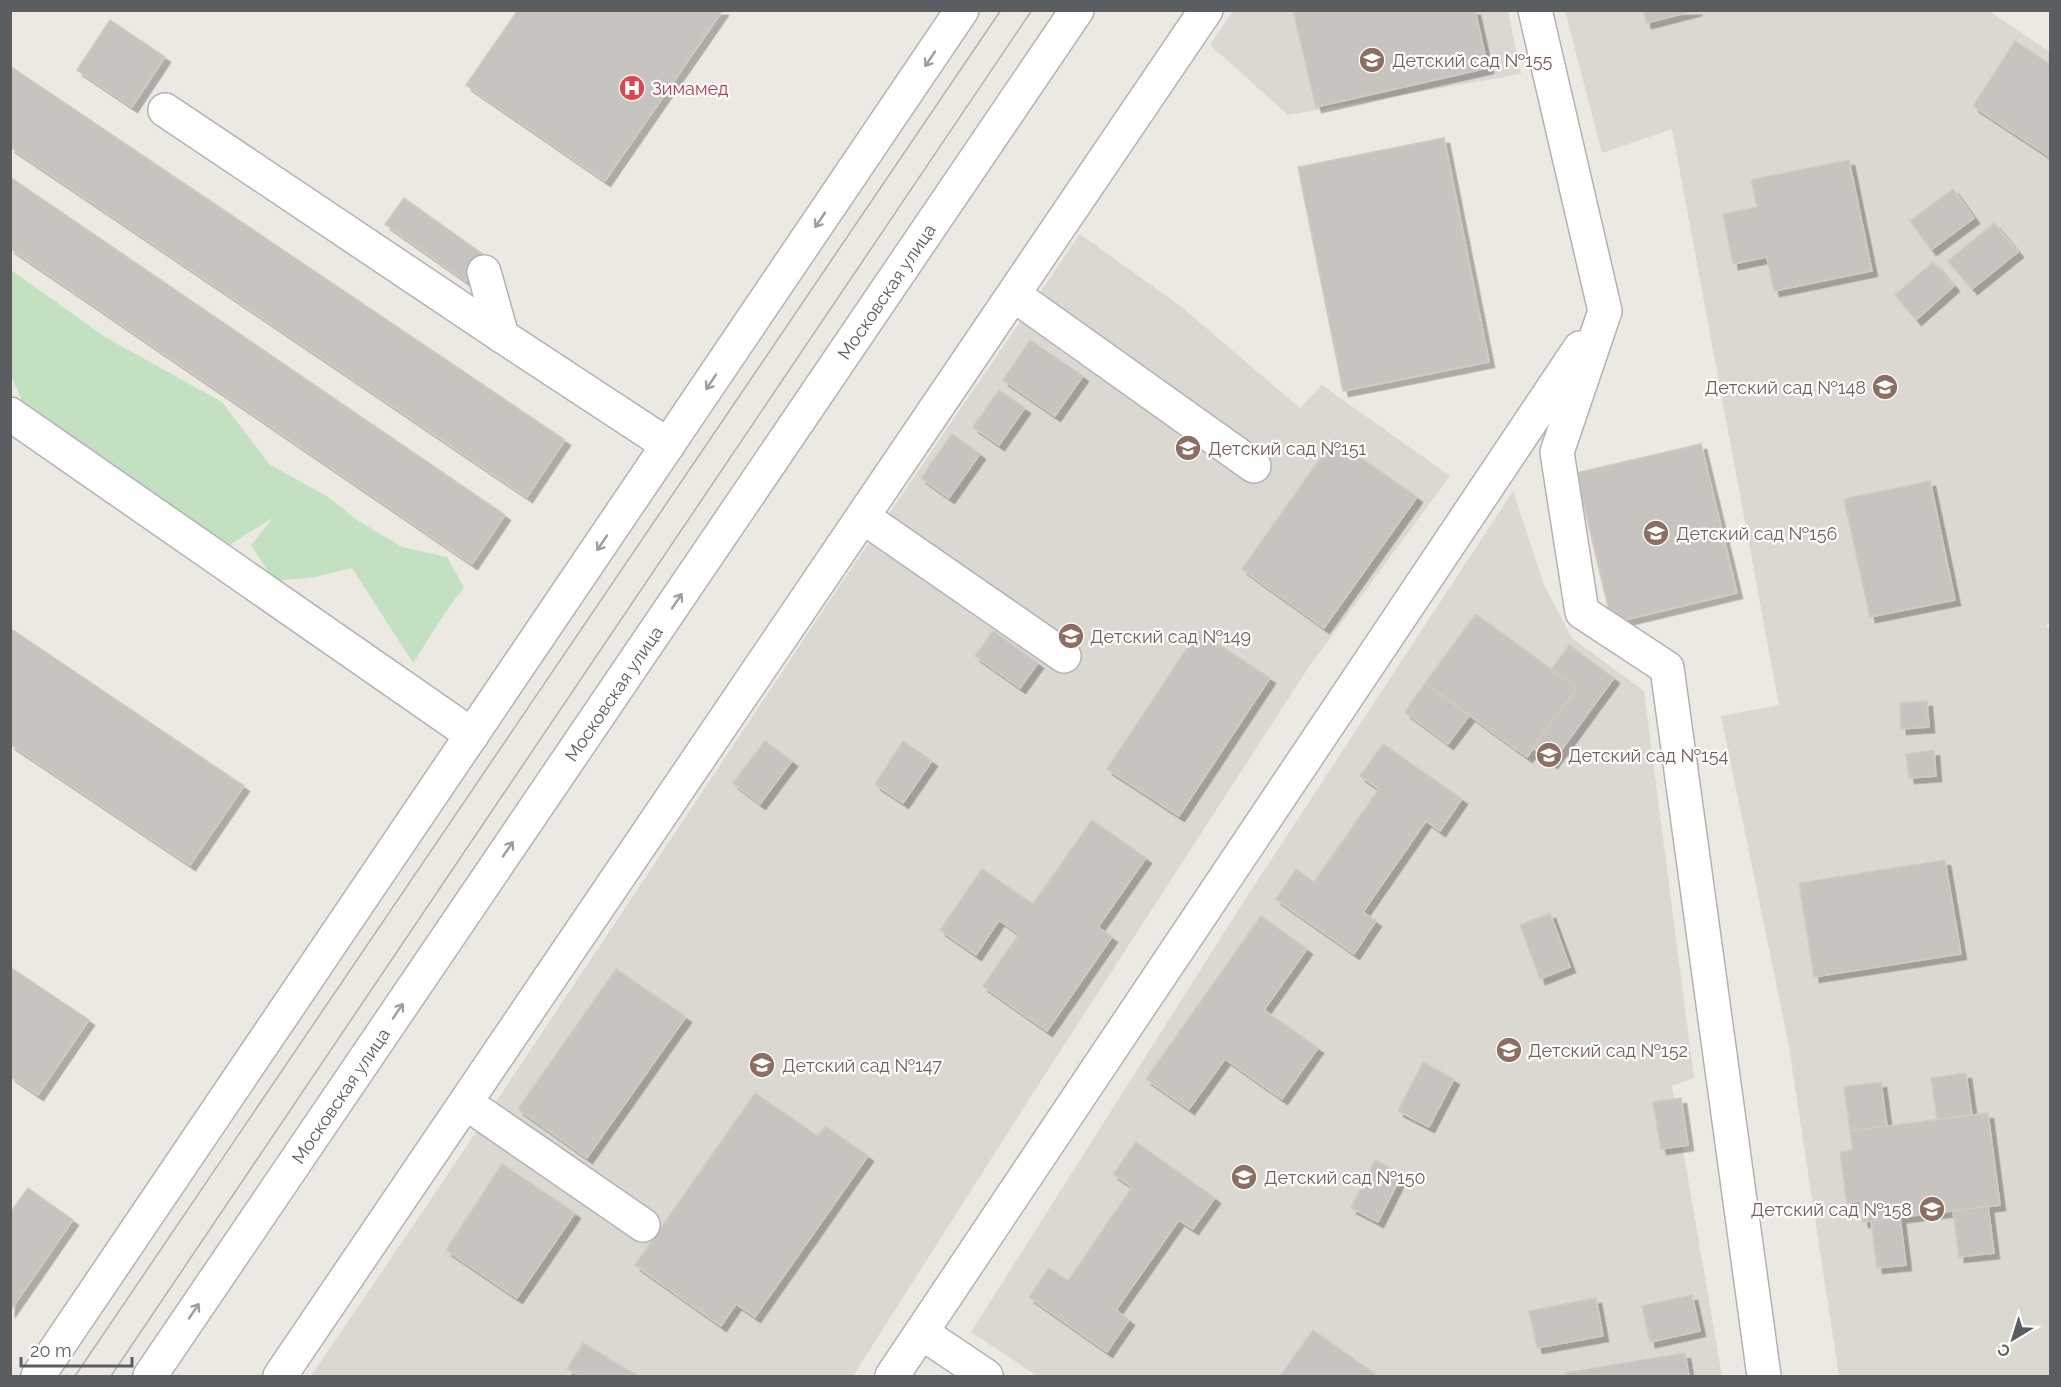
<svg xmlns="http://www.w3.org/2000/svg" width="2061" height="1387" viewBox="0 0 2061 1387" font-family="Raleway,sans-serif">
  <defs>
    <filter id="shadow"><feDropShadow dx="5.5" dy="5.5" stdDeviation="0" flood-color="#0004"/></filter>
  </defs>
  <rect width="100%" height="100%" fill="#ece9e2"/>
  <!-- education -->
  <g fill="#dbd8d1">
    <path d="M1233 11H1508L1521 74 1288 115 1210 45Z"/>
    <path d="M1565 11H1989L2050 52V621L2046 627 2050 630V1376H1839L1788 1041 1721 716 1779 705 1672 129 1602 153Z"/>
    <path d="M1080 234 1179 305 1300 408 1322 385 1450 476 1308 668 1035 1090 853 1376H311L442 1183 830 600Z"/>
    <path d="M1513 491 1544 585 1572 638 1644 691 1694 1078 1672 1086 1722 1376H1037L971 1332 1246 898Z"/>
  </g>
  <!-- green -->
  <path fill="#c3e1c1" d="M11 270 105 337 222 402 269 464 328 497 357 520 402 547 447 557 464 588C444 611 430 638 413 663L352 568 315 577 274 581 251 545 273 518 226 547 25 407 11 376Z"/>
  <!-- building -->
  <g fill="#c7c4bf" stroke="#d0cac1" stroke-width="1.5" filter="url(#shadow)">
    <path d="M518 10H723L605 181 466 85Z"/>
    <path d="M1293 10H1475L1488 68 1316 107Z"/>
    <path d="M1643 10H1697L1646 23Z"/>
    <path d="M110 20 165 57 132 107 77 70Z"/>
    <path d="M2015 41 2050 64V157L1973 106Z"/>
    <path d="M10 66 565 440 527 497 10 147Z"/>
    <path d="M1444 138 1489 362 1343 391 1298 167Z"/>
    <path d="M1849 160 1872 271 1774 291 1767 257 1733 264 1723 214 1757 207 1751 180Z"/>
    <path d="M10 177 505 515 472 564 10 248Z"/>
    <path d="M1953 189 1974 218 1931 250 1910 221Z"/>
    <path d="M404 198 484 255 466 281 385 224Z"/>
    <path d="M1994 223 2018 252 1972 289 1948 261Z"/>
    <path d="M1933 262 1954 286 1916 320 1895 295Z"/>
    <path d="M1030 340 1083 376 1055 416 1003 380Z"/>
    <path d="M999 390 1025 408 999 445 973 427Z"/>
    <path d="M952 434 980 454 949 498 921 478Z"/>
    <path d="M1334 439 1417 497 1324 628 1242 569Z"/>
    <path d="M1701 444 1737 593 1612 623 1576 473Z"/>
    <path d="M1930 481 1955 600 1870 617 1844 499Z"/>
    <path d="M1476 614 1577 688 1527 757 1425 683Z"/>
    <path d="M10 628 244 786 190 865 10 744Z"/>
    <path d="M993 631 1038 663 1020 688 975 656Z"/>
    <path d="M1198 631 1270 678 1179 816 1107 769Z"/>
    <path d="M1569 645 1614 678 1552 763 1533 748 1577 688 1551 670Z"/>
    <path d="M1425 683 1469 716 1448 744 1405 712Z"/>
    <path d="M1927 701 1929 727 1901 729 1900 703Z"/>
    <path d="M765 741 792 761 760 804 733 783Z"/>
    <path d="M903 741 932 761 903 803 875 784Z"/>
    <path d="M1383 744 1462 799 1440 831 1426 821 1363 912 1376 921 1354 954 1276 899 1296 869 1314 882 1379 789 1360 776Z"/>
    <path d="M1934 750 1936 776 1909 778 1906 754Z"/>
    <path d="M1092 820 1146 858 1098 927 1112 937 1047 1031 983 986 1019 934 999 920 976 955 940 930 982 869 1033 904Z"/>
    <path d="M1945 860 1961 954 1814 977 1799 883Z"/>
    <path d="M1550 913 1570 967 1540 979 1520 925Z"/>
    <path d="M1261 916 1307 949 1264 1010 1318 1048 1282 1099 1225 1059 1189 1109 1146 1079Z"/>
    <path d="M10 967 89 1020 38 1095 10 1076Z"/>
    <path d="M616 969 686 1017 587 1158 518 1109Z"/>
    <path d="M1423 1062 1454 1079 1429 1127 1398 1111Z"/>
    <path d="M1966 1073 1972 1115 1937 1120 1931 1078Z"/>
    <path d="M1881 1082 1887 1126 1850 1131 1844 1087Z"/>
    <path d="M755 1093 818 1136 825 1126 868 1156 755 1317 736 1304 721 1326 635 1265Z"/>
    <path d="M1681 1098 1688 1145 1661 1149 1653 1102Z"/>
    <path d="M1988 1113 2000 1205 1863 1222 1860 1201 1847 1203 1840 1152 1853 1150 1850 1131Z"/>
    <path d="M1136 1142 1215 1198 1193 1229 1179 1220 1116 1310 1129 1320 1107 1352 1029 1297 1049 1268 1068 1281 1132 1187 1113 1174Z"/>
    <path d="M1375 1160 1402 1174 1378 1222 1351 1208Z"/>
    <path d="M502 1164 575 1213 517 1298 446 1250Z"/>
    <path d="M28 1188 73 1220 10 1311V1213Z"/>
    <path d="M1988 1206 1994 1253 1959 1257 1953 1211Z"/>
    <path d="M1900 1217 1906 1265 1877 1268 1871 1221Z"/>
    <path d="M1692 1295 1700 1331 1650 1342 1642 1306Z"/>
    <path d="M1596 1298 1603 1336 1537 1348 1529 1311Z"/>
    <path d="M1313 1330 1378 1376H1280Z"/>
    <path d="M583 1343 638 1376H580L567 1369Z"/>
    <path d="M1685 1353 1689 1376H1566L1565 1373Z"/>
  </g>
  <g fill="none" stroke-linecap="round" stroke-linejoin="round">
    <!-- minor casing -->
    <g stroke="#b0b3b6" stroke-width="36">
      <g id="minor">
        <path d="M1535 10 1605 311 1557 452 1582 612 1667 668 1764 1376"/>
        <path d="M165 110 502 336"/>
        <path d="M484 272 502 336 668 445"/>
        <path d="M1014 295 1254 466"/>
        <path d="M10 414 472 735"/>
        <path d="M863 517 1064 656"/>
        <path d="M466 1103 643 1225"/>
        <path d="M922 1333 986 1376"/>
        <path d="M38 1376 962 10"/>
        <path id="s1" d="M150 1376 1077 10"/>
        <path d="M280 1376 1206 10"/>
        <path d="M892 1376 1580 348"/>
      </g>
    </g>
    <!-- minor -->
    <use href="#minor" stroke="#fff" stroke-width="33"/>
    <!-- tram -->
    <g stroke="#b1b2b2" stroke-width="1.5">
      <path d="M75 1376 1001 10"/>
      <path d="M111 1376 1032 10"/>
    </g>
  </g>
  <!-- one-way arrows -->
  <defs><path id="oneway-shaft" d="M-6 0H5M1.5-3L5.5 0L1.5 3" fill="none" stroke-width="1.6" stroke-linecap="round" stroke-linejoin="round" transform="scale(1.5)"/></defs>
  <g stroke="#9d9ea0">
    <use href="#oneway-shaft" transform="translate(930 59) rotate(124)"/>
    <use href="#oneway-shaft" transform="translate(820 220) rotate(124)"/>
    <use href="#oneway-shaft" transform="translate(711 382) rotate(124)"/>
    <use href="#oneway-shaft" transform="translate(602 543) rotate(124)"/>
    <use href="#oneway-shaft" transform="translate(677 601) rotate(-56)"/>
    <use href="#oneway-shaft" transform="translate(508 849) rotate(-56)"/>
    <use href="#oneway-shaft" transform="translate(398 1011) rotate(-56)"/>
    <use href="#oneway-shaft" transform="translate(194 1311) rotate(-56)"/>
  </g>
  <!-- icons -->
  <defs>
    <g id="school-disc" transform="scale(1.35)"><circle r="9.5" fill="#8d6e63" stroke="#fff"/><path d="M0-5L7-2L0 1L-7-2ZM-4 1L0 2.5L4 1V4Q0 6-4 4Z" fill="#fff"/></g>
    <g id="hospital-disc" transform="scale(1.35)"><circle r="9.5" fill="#e0444e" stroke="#fff"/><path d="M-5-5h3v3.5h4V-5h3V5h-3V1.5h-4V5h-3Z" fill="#fff"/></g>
  </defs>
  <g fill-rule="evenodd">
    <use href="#school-disc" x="1372" y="60"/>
    <use href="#hospital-disc" x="632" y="88"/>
    <use href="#school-disc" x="1885" y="387"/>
    <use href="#school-disc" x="1188" y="448"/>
    <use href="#school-disc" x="1656" y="533"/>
    <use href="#school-disc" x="1071" y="636"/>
    <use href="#school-disc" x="1549" y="755"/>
    <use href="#school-disc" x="1509" y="1050"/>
    <use href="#school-disc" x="762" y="1065"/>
    <use href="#school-disc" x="1244" y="1177"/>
    <use href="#school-disc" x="1932" y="1209"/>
  </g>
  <g text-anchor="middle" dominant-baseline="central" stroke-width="4.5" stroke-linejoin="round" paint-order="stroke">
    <!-- education labels -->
    <g font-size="18" fill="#785e54" stroke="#fff" text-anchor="start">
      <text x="1392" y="60">Детский сад №155</text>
      <text x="1866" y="387" text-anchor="end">Детский сад №148</text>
      <text x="1208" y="448">Детский сад №151</text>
      <text x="1676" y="533">Детский сад №156</text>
      <text x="1090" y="636">Детский сад №149</text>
      <text x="1568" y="755">Детский сад №154</text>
      <text x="1528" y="1050">Детский сад №152</text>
      <text x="782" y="1065">Детский сад №147</text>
      <text x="1264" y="1177">Детский сад №150</text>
      <text x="1912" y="1209" text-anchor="end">Детский сад №158</text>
    </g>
    <!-- health labels -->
    <g font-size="18" fill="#be3a42" stroke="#fff" text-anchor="start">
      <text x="652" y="88">Зимамед</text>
    </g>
    <!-- street labels -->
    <g font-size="18" fill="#5b5e61" stroke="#fff">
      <text stroke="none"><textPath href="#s1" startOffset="1311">Московская улица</textPath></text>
      <text stroke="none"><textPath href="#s1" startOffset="825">Московская улица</textPath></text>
      <text stroke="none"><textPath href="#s1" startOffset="339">Московская улица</textPath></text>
    </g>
  </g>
  <!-- border -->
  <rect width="2061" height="1387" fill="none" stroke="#5b5e61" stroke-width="24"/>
  <!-- north arrow -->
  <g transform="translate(2013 1339) rotate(218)" stroke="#ffffff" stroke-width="4.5" paint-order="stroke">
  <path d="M0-4.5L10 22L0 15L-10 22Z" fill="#5b5e61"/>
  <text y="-9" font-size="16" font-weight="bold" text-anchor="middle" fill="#5b5e61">С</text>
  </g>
  <!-- scale -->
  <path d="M21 1357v9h111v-9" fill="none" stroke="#5b5e61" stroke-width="3"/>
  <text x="30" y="1357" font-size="18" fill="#5b5e61" stroke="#ffffff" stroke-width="4.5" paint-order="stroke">20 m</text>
</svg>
